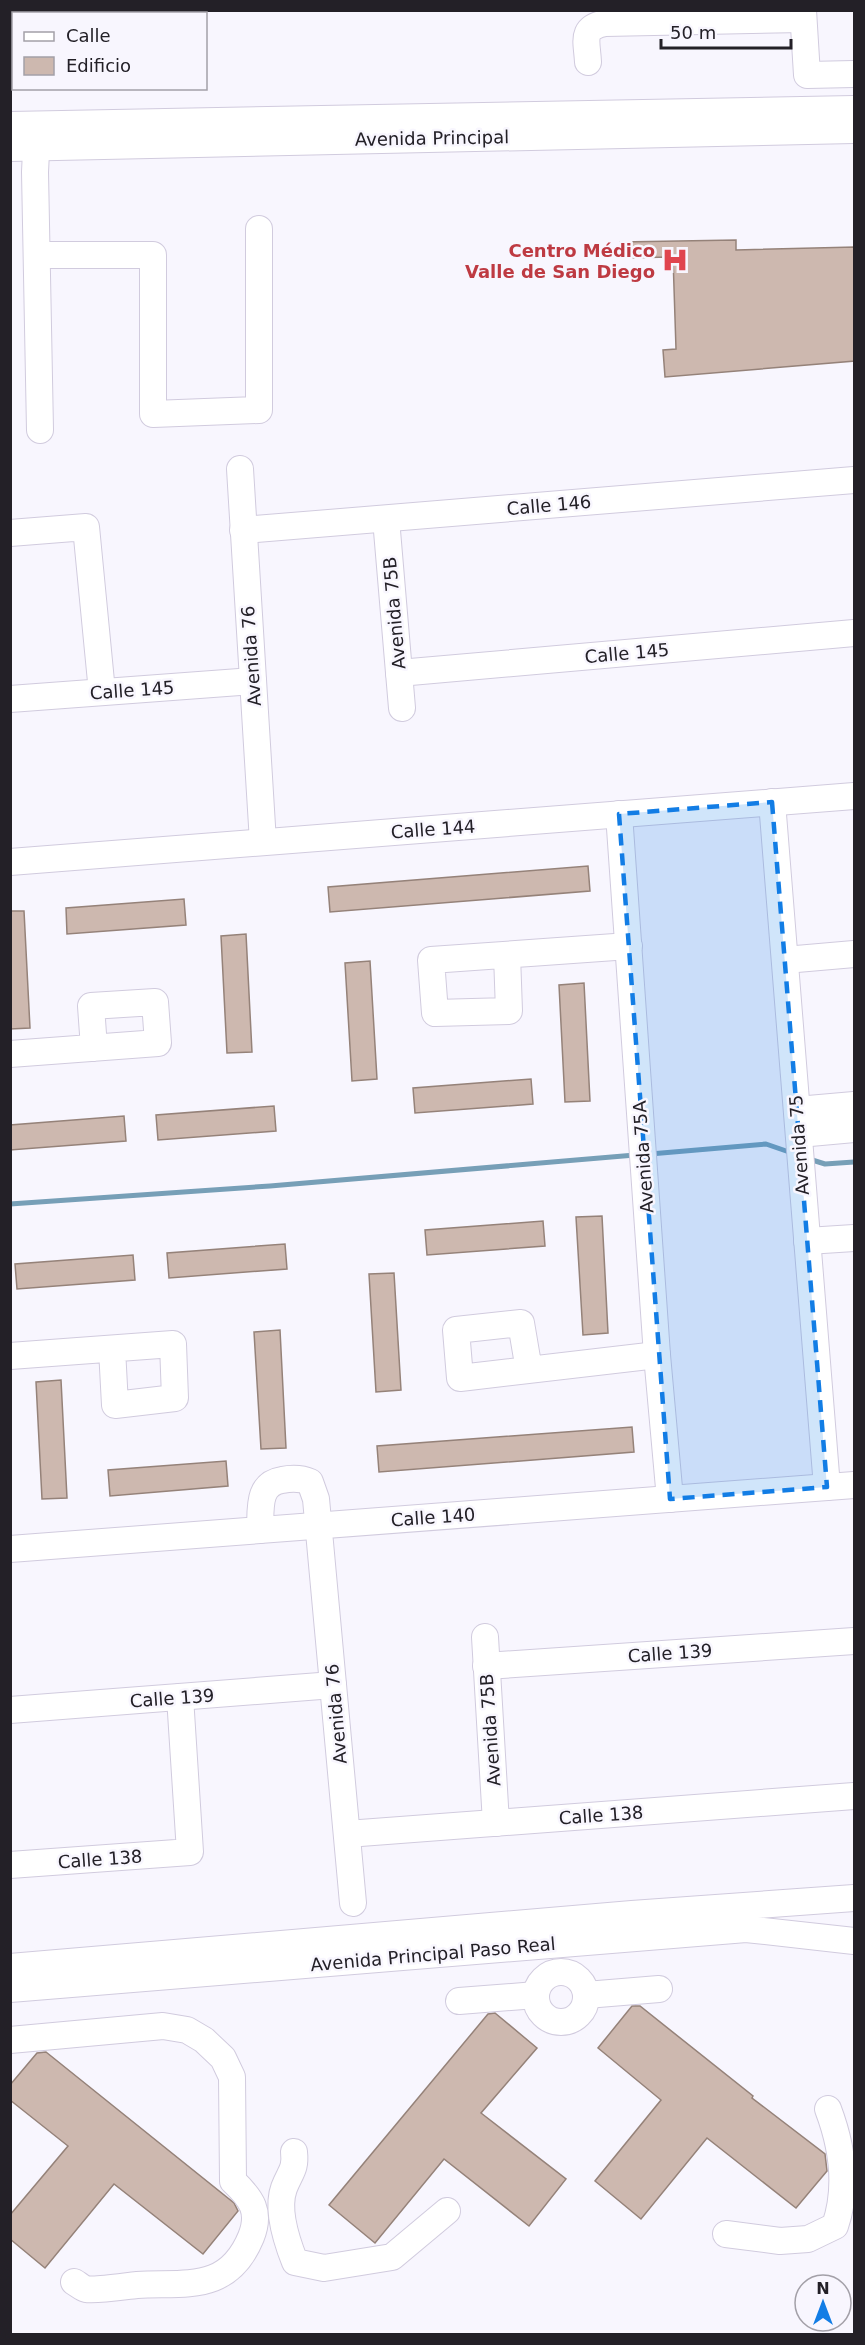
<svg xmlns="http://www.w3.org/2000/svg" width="865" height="2345" viewBox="0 0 865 2345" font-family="'DejaVu Sans',sans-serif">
  <rect width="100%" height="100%" fill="#f8f6fe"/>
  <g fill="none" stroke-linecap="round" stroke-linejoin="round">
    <!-- stream -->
    <g stroke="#779fb7" stroke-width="5">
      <path d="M650 1154 766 1144 792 1153"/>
      <path d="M809 1159 825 1164 854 1162"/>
      <path d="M10 1204 270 1186 635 1155"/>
    </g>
  </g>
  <!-- building -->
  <g fill="#cdb8af" stroke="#958279" stroke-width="1.5">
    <path d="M736 240V250L855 247V361L665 377 663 350 676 349 673 257 620 258V242Z"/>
    <path d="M588 866 590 891 330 912 328 887Z"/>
    <path d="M184 899 186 925 67 934 66 908Z"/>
    <path d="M10 911H24L30 1028 10 1029Z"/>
    <path d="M246 934 252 1052 227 1053 221 936Z"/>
    <path d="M370 961 377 1079 352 1081 345 963Z"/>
    <path d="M584 983 590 1101 565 1102 559 985Z"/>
    <path d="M531 1079 533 1104 415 1113 413 1088Z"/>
    <path d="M274 1106 276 1131 158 1140 156 1115Z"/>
    <path d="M124 1116 126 1141 10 1150V1125Z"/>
    <path d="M602 1216 608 1333 583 1335 576 1217Z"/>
    <path d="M543 1221 545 1246 427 1255 425 1230Z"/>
    <path d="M285 1244 287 1269 169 1278 167 1253Z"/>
    <path d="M133 1255 135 1280 17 1289 15 1264Z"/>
    <path d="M394 1273 401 1390 376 1392 369 1274Z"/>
    <path d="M280 1330 286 1448 261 1449 254 1332Z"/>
    <path d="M61 1380 67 1498 42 1499 36 1382Z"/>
    <path d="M632 1427 634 1452 379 1472 377 1446Z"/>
    <path d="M226 1461 228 1486 110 1496 108 1470Z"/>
    <path d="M632 2006H640L753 2096 752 2098 825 2154 827 2171 796 2208 707 2138 641 2219 595 2181 661 2100 598 2048Z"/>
    <path d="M495 2013 537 2048 481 2113 566 2179 529 2226 444 2159 375 2243 329 2205 488 2014Z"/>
    <path d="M46 2052 234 2203 238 2211 203 2254 114 2184 45 2268 10 2239V2215L68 2146 10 2100V2085L37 2053Z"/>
  </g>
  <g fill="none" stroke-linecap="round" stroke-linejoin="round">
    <!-- minor casing -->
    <g stroke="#d1cbde" stroke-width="28">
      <g id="minor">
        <path d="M803 10 807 75 854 74"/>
        <path d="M588 62C587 41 580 28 605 23L803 19"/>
        <path d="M10 125 854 109"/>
        <path d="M37 131 35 172 40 430"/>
        <path d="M10 148 854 130"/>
        <path d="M37 255H153V414L259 410V229"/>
        <path d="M240 469 263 842"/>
        <path d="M386 519 402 708"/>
        <path d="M243 530 854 480"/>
        <path d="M10 533 86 527 102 692"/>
        <path d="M399 673 854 633"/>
        <path d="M10 699 253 681"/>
        <path d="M772 802 827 1487"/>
        <path d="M619 814 657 1355 670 1499"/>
        <path d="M10 862 854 796"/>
        <path d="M507 955 509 1011 435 1013 431 960C497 955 563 951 629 946"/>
        <path d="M785 960 854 954"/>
        <path d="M10 1054 158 1043 155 1002 91 1006 94 1048"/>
        <path d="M797 1110 854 1105"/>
        <path d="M799 1134 854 1129"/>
        <path d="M807 1241 854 1238"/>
        <path d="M10 1356 173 1344 175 1398 115 1405 112 1349"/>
        <path d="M529 1370 521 1323 456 1330 460 1378 657 1355"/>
        <path d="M260 1530C261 1509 257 1484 282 1480 292 1478 301 1478 310 1482L316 1499 353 1903"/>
        <path d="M10 1549 854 1485"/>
        <path d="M485 1637 496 1823"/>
        <path d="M486 1666 854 1641"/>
        <path d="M10 1710 333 1685"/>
        <path d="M347 1834 854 1796"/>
        <path d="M10 1865 190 1852 180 1697"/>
        <path d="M10 1967 632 1914 854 1898"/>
        <circle cx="561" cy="1997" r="25"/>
        <path d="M10 1989 746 1929 854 1941"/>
        <path d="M586 1995 659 1989"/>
        <path d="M459 2001 536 1995"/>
        <path d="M10 2040 163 2026 187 2030 204 2040 223 2058 232 2077 233 2181C252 2199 261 2212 251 2237 228 2293 186 2282 137 2285 126 2286 96 2291 86 2289 82 2288 78 2284 74 2282"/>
        <path d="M294 2152C296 2170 290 2172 284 2188 276 2210 287 2242 295 2262L324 2268 392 2257 447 2211"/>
        <path d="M726 2234 780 2241 808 2239 835 2226C848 2188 842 2146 828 2109"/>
      </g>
    </g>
    <!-- minor -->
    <use href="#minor" stroke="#fff" stroke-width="26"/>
  </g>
  <!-- marked area -->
  <path fill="#127de5" fill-opacity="0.2" stroke="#127de5" stroke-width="4.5" stroke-dasharray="12 8" stroke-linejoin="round" d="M772 802 827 1487 670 1499 619 814Z"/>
  <!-- icons -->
  <defs>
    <g id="hospital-bare" transform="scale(2.07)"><path d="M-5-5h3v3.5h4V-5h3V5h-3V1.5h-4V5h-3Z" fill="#e0444e" stroke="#f8f6fe" stroke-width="2.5" paint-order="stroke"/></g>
  </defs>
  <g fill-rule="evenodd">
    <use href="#hospital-bare" x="675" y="260"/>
  </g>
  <g text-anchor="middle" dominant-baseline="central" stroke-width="5" stroke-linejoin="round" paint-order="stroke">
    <!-- street labels -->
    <g font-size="18" fill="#232027" stroke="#f8f6fe">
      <text transform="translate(432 138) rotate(-1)">Avenida Principal</text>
      <text transform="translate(549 505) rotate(-5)">Calle 146</text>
      <text transform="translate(394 613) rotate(-95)">Avenida 75B</text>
      <text transform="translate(627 653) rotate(-5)">Calle 145</text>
      <text transform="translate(251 656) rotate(-94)">Avenida 76</text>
      <text transform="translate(132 690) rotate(-4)">Calle 145</text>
      <text transform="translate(433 829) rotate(-4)">Calle 144</text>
      <text transform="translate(799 1145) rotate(-94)">Avenida 75</text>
      <text transform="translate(643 1157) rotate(-94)">Avenida 75A</text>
      <text transform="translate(433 1517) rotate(-4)">Calle 140</text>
      <text transform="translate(670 1653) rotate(-4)">Calle 139</text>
      <text transform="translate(172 1698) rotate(-4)">Calle 139</text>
      <text transform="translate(336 1714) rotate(-95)">Avenida 76</text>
      <text transform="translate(490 1730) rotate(-94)">Avenida 75B</text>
      <text transform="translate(601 1815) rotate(-4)">Calle 138</text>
      <text transform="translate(100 1859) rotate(-4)">Calle 138</text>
      <text transform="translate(433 1954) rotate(-5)">Avenida Principal Paso Real</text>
    </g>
    <!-- health labels -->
    <g font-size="18" font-weight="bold" fill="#be3a42" stroke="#f8f6fe" text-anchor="end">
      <text x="655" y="250">Centro Médico<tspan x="655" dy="21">Valle de San Diego</tspan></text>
    </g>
  </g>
  <!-- border -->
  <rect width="865" height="2345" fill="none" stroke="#232027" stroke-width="24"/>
  <!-- legend -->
  <rect x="12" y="12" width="195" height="78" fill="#f8f6fe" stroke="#a3a0a8" stroke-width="1.5"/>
  <rect x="24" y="32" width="30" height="9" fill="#ffffff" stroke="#a3a0a8" stroke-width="1.5"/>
  <text x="66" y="42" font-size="18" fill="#232027">Calle</text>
  <rect x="24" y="57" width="30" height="18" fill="#cdb8af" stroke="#a3a0a8" stroke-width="1.5"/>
  <text x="66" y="72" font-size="18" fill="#232027">Edificio</text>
  <!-- north arrow -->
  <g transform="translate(823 2303)"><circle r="28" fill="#f8f6fe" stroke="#a3a0a8" stroke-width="1.5"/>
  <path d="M0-4.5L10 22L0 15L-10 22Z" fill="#127de5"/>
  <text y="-9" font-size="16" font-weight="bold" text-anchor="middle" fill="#232027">N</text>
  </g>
  <!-- scale -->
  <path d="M661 39v9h130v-9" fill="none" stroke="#232027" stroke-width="3"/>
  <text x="670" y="39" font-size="18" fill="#232027" stroke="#f8f6fe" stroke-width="4.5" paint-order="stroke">50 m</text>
</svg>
